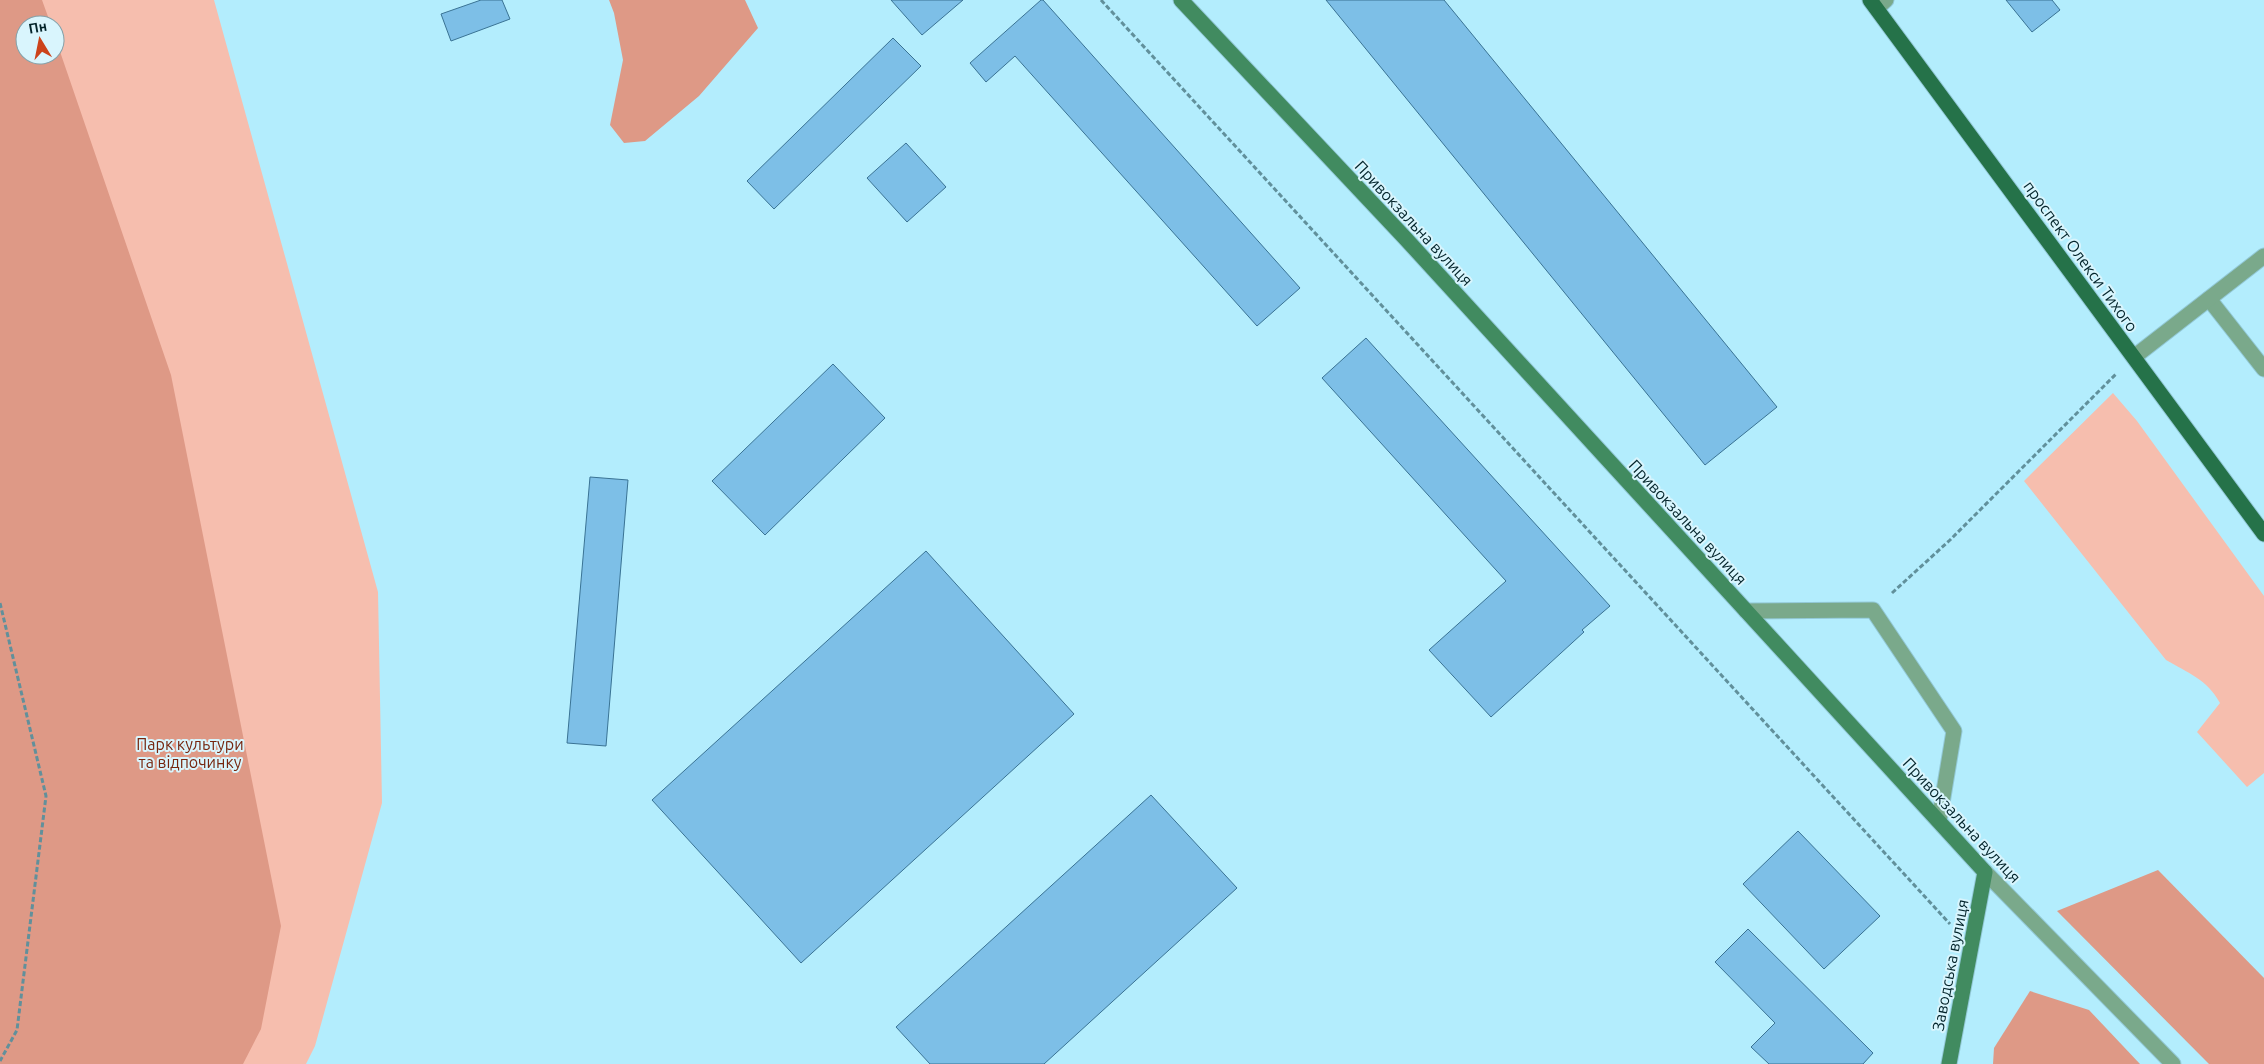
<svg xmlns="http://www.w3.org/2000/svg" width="2264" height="1064" viewBox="0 0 2264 1064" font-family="Ubuntu,sans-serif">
  <rect width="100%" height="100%" fill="#b3edfd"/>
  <!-- green -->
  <g fill="#f6beae" fill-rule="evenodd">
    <path d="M0 0H214L378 592 382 803 315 1046 306 1064H0ZM25 25H55V55H25Z"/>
    <path d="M2113 393 2137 421 2264 596V773L2247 787 2197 732 2220 703C2207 679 2188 673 2166 660L2024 481Z"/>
  </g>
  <!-- forest -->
  <g fill="#de9986">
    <path d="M0 0H42L51 25H25V55H55V37L171 375 281 926 261 1029 243 1064H0Z"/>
    <path d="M609 0H745L758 28 699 96 645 141 624 143 610 125 623 60 614 13Z"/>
    <path d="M2158 870 2264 978V1064H2209L2057 911Z"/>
    <path d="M2030 991 2089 1010 2140 1064H1993L1994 1048Z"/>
  </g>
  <!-- building -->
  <g fill="#7dbfe7" stroke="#3a7394">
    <path d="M481 0H502L510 19 451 41 441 14Z"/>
    <path d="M891 0H963L922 35Z"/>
    <path d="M1041 0H1043L1300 288 1257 326 1015 56 986 82 970 63Z"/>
    <path d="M1326 0H1444L1777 407 1705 465Z"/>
    <path d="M2006 0H2052L2060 10 2032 32Z"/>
    <path d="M893 38 921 66 774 209 747 181Z"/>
    <path d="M906 143 946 187 907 222 867 178Z"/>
    <path d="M1366 338 1610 606 1582 630 1584 632 1491 717 1429 650 1506 581 1322 378Z"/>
    <path d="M833 364 885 418 765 535 712 481Z"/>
    <path d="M590 477 628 480 606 746 567 743Z"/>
    <path d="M926 551 1074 714 801 963 652 800Z"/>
    <path d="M1151 795 1237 888 1044 1064H930L896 1027Z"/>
    <path d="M1798 831 1880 916 1824 969 1743 884Z"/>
    <path d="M1748 929 1873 1053 1863 1064H1769L1751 1047 1775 1023 1715 962Z"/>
  </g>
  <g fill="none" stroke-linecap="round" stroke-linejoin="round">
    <!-- lane casing -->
    <g stroke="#93c9d7" stroke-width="17">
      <g id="lane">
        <path d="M2209 299 2264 369"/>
        <path d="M1746 611 1873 610 1954 731 1939 821"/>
      </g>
    </g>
    <!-- street casing -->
    <g stroke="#93c9d7" stroke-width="17">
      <g id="street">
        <path d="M1877 8 1886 0"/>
        <path d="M2134 357 2264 256"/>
        <path d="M1985 872 2173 1064"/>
      </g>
    </g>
    <!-- secondary casing -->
    <g stroke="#93c9d7" stroke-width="17">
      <path id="secondary" d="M1181 0 1405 238 1985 872 1949 1064"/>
    </g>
    <!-- primary casing -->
    <g stroke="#93c9d7" stroke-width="17">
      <path id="primary" d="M1870 0 2264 534"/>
    </g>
    <!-- path -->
    <g stroke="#61909b" stroke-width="3" stroke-dasharray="5 2.5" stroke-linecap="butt">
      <path d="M1101 0 1950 924"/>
      <path d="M1892 593 1950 540 2116 374"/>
      <path d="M0 603 46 796 17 1030 0 1061"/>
    </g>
    <!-- lane -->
    <use href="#lane" stroke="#7aa98b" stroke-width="15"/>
    <!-- street -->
    <use href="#street" stroke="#7aa98b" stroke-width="15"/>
    <!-- secondary -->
    <use href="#secondary" stroke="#418b60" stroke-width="15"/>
    <!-- primary -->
    <use href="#primary" stroke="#257249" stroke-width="15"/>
  </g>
  <g text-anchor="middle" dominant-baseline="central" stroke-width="4" stroke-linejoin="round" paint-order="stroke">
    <!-- street labels -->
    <g font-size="16" fill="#03242b" stroke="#d9f5fd">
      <text transform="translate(1414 223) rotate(47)">Привокзальна вулиця</text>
      <text transform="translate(2081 256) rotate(54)">проспект Олекси Тихого</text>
      <text transform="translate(1688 522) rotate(47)">Привокзальна вулиця</text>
      <text transform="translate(1962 820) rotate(47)">Привокзальна вулиця</text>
      <text transform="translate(1950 965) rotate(-79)">Заводська вулиця</text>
    </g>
    <!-- park labels -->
    <g font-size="16" fill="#76250e" stroke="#d9f5fd">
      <text x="190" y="744">Парк культури<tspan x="190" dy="18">та відпочинку</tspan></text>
    </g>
  </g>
  <!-- north arrow -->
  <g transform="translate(40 40) rotate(350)"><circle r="24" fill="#d9f5fd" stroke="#83a1a9"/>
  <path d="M0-4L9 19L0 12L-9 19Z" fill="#cc431b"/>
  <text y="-8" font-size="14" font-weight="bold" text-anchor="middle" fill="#03242b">Пн</text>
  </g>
</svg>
